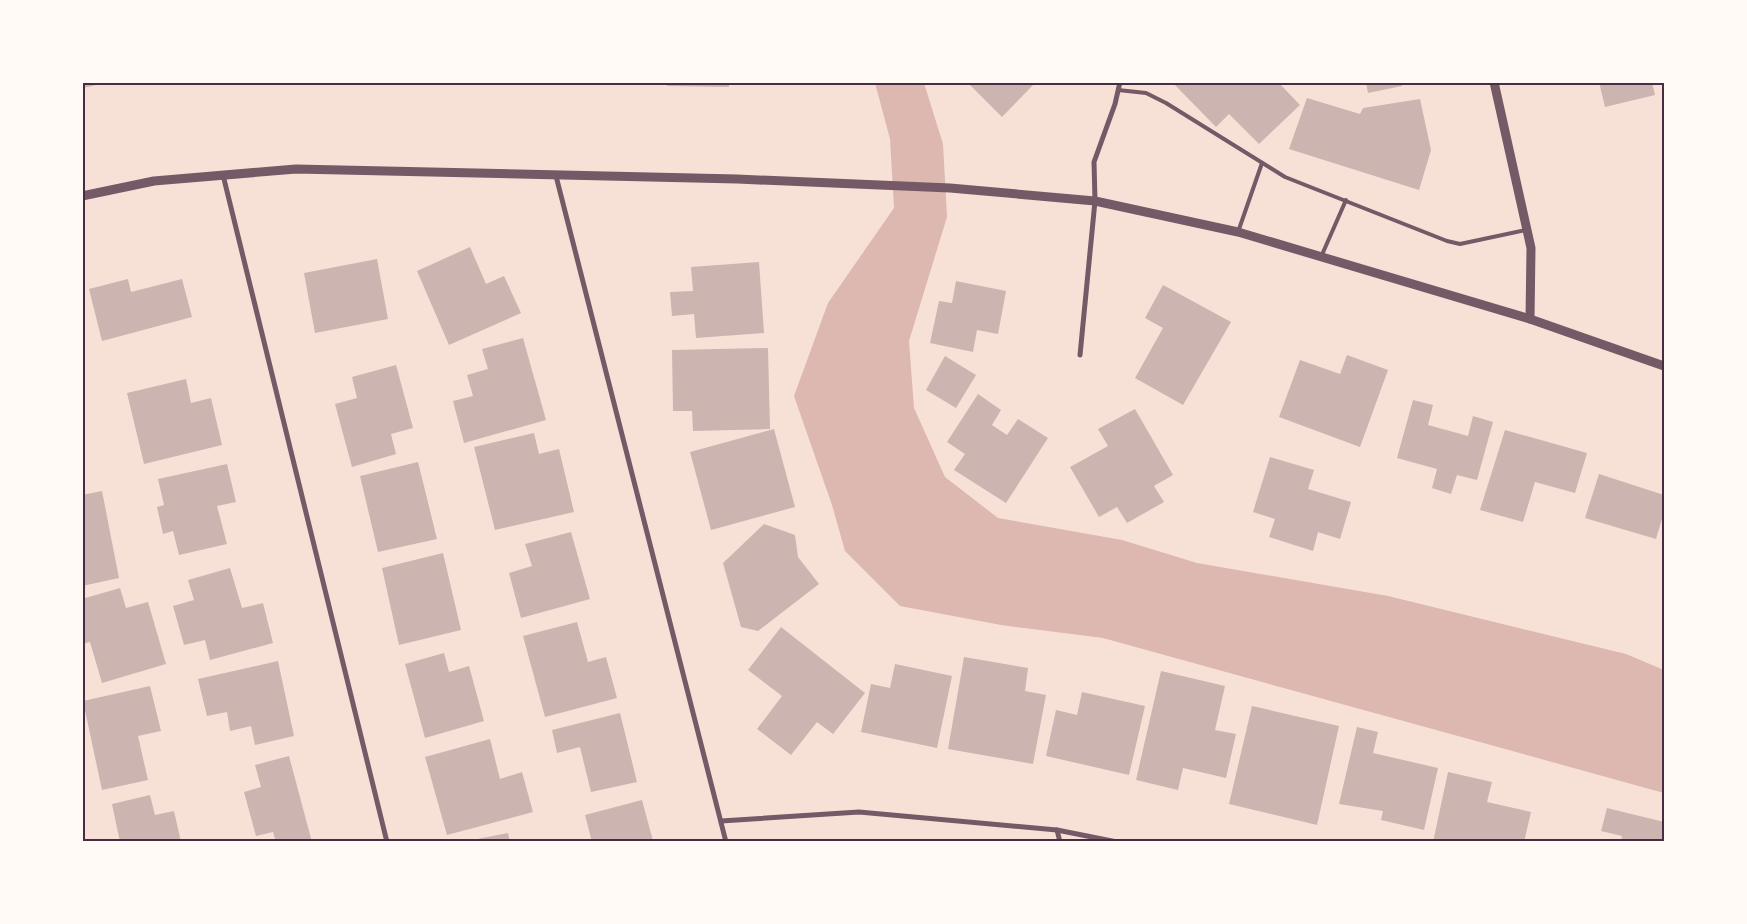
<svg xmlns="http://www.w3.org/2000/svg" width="1747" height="924" viewBox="0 0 1747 924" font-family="Lato,sans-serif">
  <rect width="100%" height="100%" fill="#f7e1d7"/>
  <!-- water -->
  <path fill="#dcb8b0" d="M875 83H924L943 144 947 217 909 341 914 408 945 477 998 518 1122 540 1197 563 1388 596 1626 654 1664 670V793L1103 638 1001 625 900 606 845 551 832 505 794 396 828 303 894 208 890 139Z"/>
  <!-- building -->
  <g fill="#ccb4b1">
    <path d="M82 82H105V83L83 88Z"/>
    <path d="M667 82H729V87L667 86Z"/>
    <path d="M967 82H1036L1002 117Z"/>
    <path d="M1172 82H1278L1300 105 1259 144 1229 114 1216 127Z"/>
    <path d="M1366 82H1402V86L1368 93Z"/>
    <path d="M1599 82H1652L1655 95 1605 107Z"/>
    <path d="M1307 98 1360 114 1363 108 1420 99 1431 150 1419 190 1289 149Z"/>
    <path d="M470 247 486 284 504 276 521 313 449 345 417 271Z"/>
    <path d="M377 259 388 319 315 333 304 273Z"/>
    <path d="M759 262 764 333 696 338 694 314 672 316 670 292 693 291 691 267Z"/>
    <path d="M128 279 131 292 182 279 192 317 102 341 89 289Z"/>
    <path d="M956 281 1006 291 998 334 977 330 973 352 930 343 939 301 952 303Z"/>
    <path d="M1163 285 1231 322 1183 405 1135 378 1163 328 1145 318Z"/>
    <path d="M523 338 546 420 464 443 453 401 473 396 467 375 488 369 482 349Z"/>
    <path d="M768 348 770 429 693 431 692 411H673L672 350Z"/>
    <path d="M1347 355 1388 370 1360 447 1279 417 1300 360 1340 374Z"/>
    <path d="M945 356 976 375 956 408 926 390Z"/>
    <path d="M396 365 413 428 391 434 396 454 352 467 335 404 357 398 352 377Z"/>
    <path d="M186 379 191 403 211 398 222 445 144 464 127 393Z"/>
    <path d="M978 394 1001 410 992 425 1007 435 1018 419 1048 438 1006 503 954 470 965 454 947 442Z"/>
    <path d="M1413 400 1433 405 1428 425 1468 436 1473 416 1493 422 1477 480 1457 475 1451 494 1432 488 1437 469 1397 458Z"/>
    <path d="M1135 409 1173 475 1154 486 1164 502 1127 523 1117 507 1099 517 1070 467 1108 446 1098 429Z"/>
    <path d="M774 429 795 507 711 530 690 452Z"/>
    <path d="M1505 430 1587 453 1575 493 1535 482 1523 522 1480 510Z"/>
    <path d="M534 433 539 454 559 449 574 512 495 530 474 447Z"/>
    <path d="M1270 457 1314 470 1308 489 1351 502 1340 539 1318 532 1313 551 1269 537 1275 519 1253 512Z"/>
    <path d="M418 462 437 539 378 552 360 476Z"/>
    <path d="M227 464 236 502 217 506 227 544 179 555 173 531 163 534 157 507 164 505 158 479Z"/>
    <path d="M1599 474 1664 495V512L1656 539 1585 518Z"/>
    <path d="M102 491 119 578 82 586V495Z"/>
    <path d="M764 524 795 535 798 557 819 584 758 631 741 627 723 563Z"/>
    <path d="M571 532 590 599 521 618 509 573 532 566 525 544Z"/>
    <path d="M443 553 461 630 399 645 382 568Z"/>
    <path d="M230 568 242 608 263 603 273 643 210 660 205 640 184 645 173 606 194 600 188 580Z"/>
    <path d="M120 588 126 608 148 602 166 664 102 683 90 642 82 644V599Z"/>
    <path d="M577 622 588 662 606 657 617 698 545 717 523 636Z"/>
    <path d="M781 627 865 693 833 734 817 722 791 755 757 729 782 696 748 670Z"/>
    <path d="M444 653 449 672 469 666 484 721 425 738 405 664Z"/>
    <path d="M964 657 1028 668 1025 691 1046 695 1033 764 948 749Z"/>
    <path d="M278 661 294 736 255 745 251 726 230 731 227 712 207 716 198 679Z"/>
    <path d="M895 664 952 676 937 748 861 732 871 684 890 688Z"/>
    <path d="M1161 671 1225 686 1215 730 1236 734 1226 778 1183 768 1178 790 1136 780Z"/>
    <path d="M150 686 161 731 138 736 148 780 102 790 83 701Z"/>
    <path d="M1082 692 1145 706 1129 775 1046 756 1056 710 1077 715Z"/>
    <path d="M1252 706 1339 726 1317 825 1229 804Z"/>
    <path d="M620 713 637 782 591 792 580 747 557 753 552 730Z"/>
    <path d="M1357 727 1378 732 1373 753 1438 768 1424 830 1381 820 1383 811 1339 804Z"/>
    <path d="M490 739 500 779 522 772 533 812 447 835 425 757Z"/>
    <path d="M289 756 312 842H276L273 832 256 836 244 792 261 787 255 765Z"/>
    <path d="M1448 772 1492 782 1487 802 1531 812 1524 842H1433Z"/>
    <path d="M150 795 155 815 174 811 181 842H120L112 804Z"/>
    <path d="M642 800 653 841 592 842 585 815Z"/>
    <path d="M1607 808 1664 822V842H1621L1622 836 1601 831Z"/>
    <path d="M508 833 510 842H467V841Z"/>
  </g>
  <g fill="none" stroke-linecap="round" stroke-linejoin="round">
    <!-- service -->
    <g stroke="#755966" stroke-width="4">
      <path d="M1118 90 1146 93 1166 103 1285 177 1447 241 1460 244 1526 230"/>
      <path d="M1238 232 1262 163"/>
      <path d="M1321 257 1346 200"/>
    </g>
    <!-- minor -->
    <g stroke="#755966" stroke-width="5">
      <path d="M223 175 387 842"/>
      <path d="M556 176 726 842"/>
      <path d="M1080 355 1095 201 1094 162 1115 104 1120 82"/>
      <path d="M721 821 859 812 1057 830 1117 842"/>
      <path d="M1057 830 1060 842"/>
    </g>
    <!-- tertiary -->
    <g stroke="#755966" stroke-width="9">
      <path d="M1494 82 1531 248 1530 319"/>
      <path d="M82 196 154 181 296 169 737 179 950 188 1095 201 1238 232 1530 319 1664 366"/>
    </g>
  </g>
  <!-- border -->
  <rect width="1747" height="924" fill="none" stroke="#fffaf5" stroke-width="168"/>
  <rect x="84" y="84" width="1579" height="756" fill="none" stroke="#4a2c40" stroke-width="2"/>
</svg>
